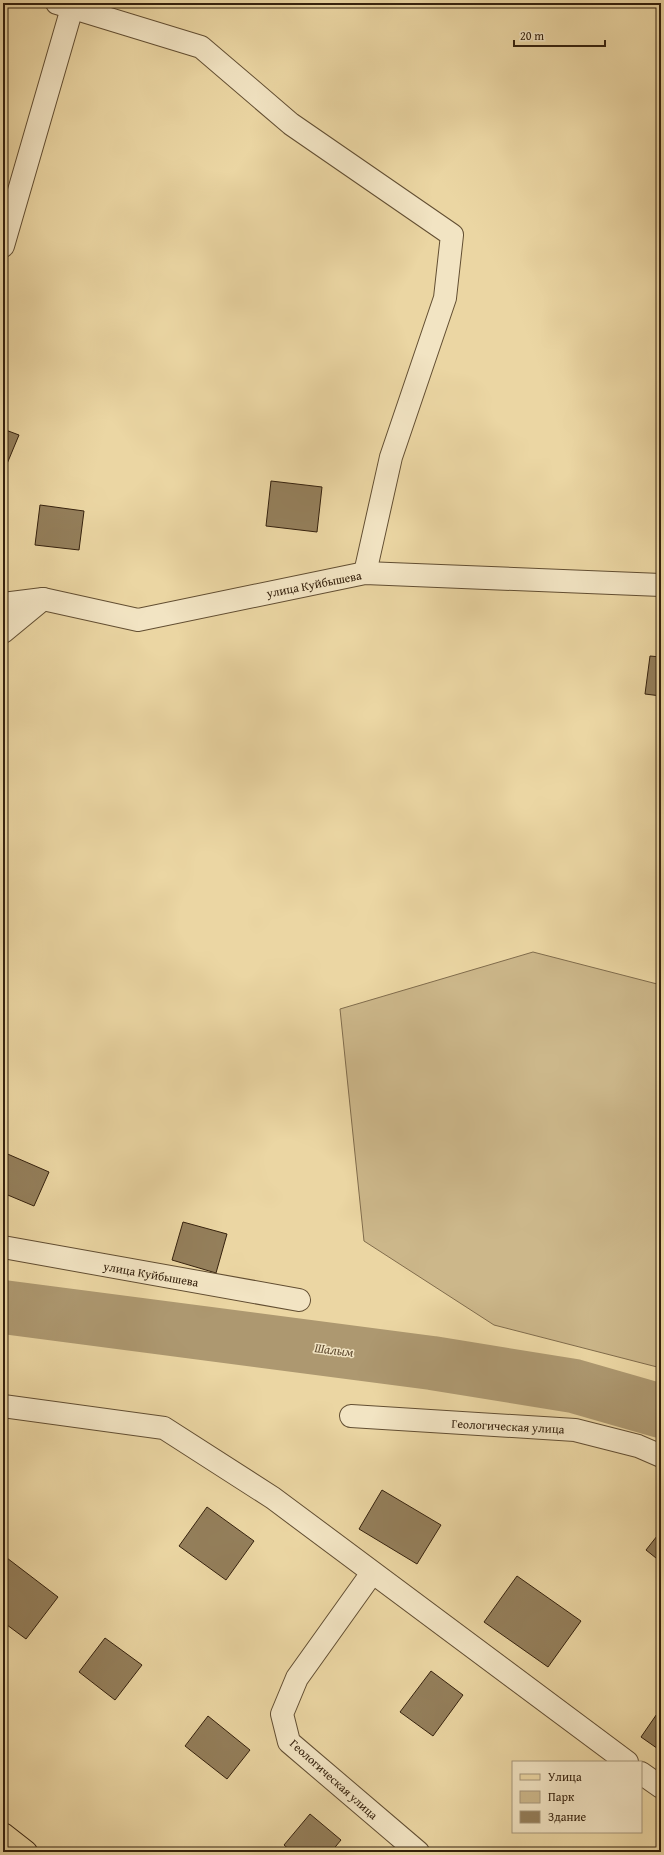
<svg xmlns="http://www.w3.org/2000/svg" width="664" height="1855" viewBox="0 0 664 1855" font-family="'Gentium Book Plus',serif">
  <rect width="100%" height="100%" fill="#ebd6a3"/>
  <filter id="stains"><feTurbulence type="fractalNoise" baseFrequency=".005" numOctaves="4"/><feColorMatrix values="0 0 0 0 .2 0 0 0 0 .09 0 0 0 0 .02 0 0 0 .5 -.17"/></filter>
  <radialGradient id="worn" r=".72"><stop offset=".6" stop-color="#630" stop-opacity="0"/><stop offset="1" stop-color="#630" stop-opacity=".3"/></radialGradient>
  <!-- green -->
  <path fill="#ccb78a" stroke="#806c4c" d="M533 952 661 985V1368L494 1325 364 1241 340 1009Z"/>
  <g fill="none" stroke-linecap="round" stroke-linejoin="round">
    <!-- river -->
    <path stroke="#ad9870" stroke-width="54" d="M3 1307 432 1363 574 1386 661 1411"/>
  </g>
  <!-- building -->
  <g fill="#947f5b" stroke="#35210d">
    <path d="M3 429 19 435 4 471H3Z"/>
    <path d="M271 481 322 487 317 532 266 526Z"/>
    <path d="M40 505 84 511 79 550 35 545Z"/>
    <path d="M650 656 661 657V696L645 694Z"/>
    <path d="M3 1152 49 1172 34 1206 3 1193Z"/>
    <path d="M183 1222 227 1234 216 1273 172 1260Z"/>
    <path d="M382 1490 441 1525 417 1564 359 1529Z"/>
    <path d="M207 1507 254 1541 226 1580 179 1546Z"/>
    <path d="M661 1531V1562L646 1550Z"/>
    <path d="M7 1558 58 1597 26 1639 3 1622V1563Z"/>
    <path d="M517 1576 581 1621 548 1667 484 1622Z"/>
    <path d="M105 1638 142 1665 115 1700 79 1672Z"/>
    <path d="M431 1671 463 1695 433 1736 400 1712Z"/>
    <path d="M661 1708V1751L641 1737Z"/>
    <path d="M208 1716 250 1750 227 1779 185 1746Z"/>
    <path d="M310 1814 341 1840 331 1852H292L284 1845Z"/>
  </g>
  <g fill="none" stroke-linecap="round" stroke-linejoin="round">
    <!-- minor casing -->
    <g stroke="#624e32" stroke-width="24">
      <g id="minor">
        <path d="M57 3 201 47 291 124 452 235 445 298 391 457 365 573"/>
        <path d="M3 246 72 8"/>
        <path d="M3 604 43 599 138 620 365 573 661 585"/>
        <path d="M3 632 43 599"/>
        <path d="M3 1247 299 1300"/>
        <path d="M3 1406 164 1428 273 1498 627 1762"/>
        <path d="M351 1416 575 1430 638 1446 661 1456"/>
        <path d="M372 1573 297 1678 282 1714 289 1742 418 1852"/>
        <path d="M641 1773 661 1787"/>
      </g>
    </g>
    <!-- major casing -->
    <g stroke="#35210d" stroke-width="24">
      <path id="major" d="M3 1834 26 1852"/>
    </g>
    <!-- minor -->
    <use href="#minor" stroke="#f2e4c3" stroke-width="22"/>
    <!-- major -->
    <use href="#major" stroke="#ebd6a3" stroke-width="22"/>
  </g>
  <g text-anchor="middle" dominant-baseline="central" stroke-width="3" stroke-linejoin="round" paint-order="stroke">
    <!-- street labels -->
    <g font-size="12" fill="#35210d" stroke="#f2e4c3">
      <text transform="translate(314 584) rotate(-11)">улица Куйбышева</text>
      <text transform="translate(151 1274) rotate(10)">улица Куйбышева</text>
      <text transform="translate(508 1426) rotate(3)">Геологическая улица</text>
      <text transform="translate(334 1779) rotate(42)">Геологическая улица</text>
    </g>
    <!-- water labels -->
    <g font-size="13" font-style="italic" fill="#5f4b30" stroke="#f2e4c3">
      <text transform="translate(334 1350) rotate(7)">Шалым</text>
    </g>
  </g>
  <!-- margin -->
  <rect width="664" height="1855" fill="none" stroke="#ebd6a3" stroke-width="16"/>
  <rect x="4" y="4" width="656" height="1847" fill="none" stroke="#35210d" stroke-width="2"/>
  <rect x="8" y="8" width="648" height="1839" fill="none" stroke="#35210d"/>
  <!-- legend -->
  <rect x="512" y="1761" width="130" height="72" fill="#f2e4c3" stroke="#a6967a"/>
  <rect x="520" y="1774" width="20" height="6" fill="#ebd6a3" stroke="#a6967a"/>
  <text x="548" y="1781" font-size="12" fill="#35210d">Улица</text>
  <rect x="520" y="1791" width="20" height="12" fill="#ccb78a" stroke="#a6967a"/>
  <text x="548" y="1801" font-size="12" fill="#35210d">Парк</text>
  <rect x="520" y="1811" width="20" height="12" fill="#947f5b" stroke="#a6967a"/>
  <text x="548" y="1821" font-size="12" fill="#35210d">Здание</text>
  <!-- scale -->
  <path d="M514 40v6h91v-6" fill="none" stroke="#35210d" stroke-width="2"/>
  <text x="520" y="40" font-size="12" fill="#35210d" stroke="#f2e4c3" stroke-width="3" paint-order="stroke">20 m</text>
  <rect width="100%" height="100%" filter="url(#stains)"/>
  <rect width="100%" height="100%" fill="url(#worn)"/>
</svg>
